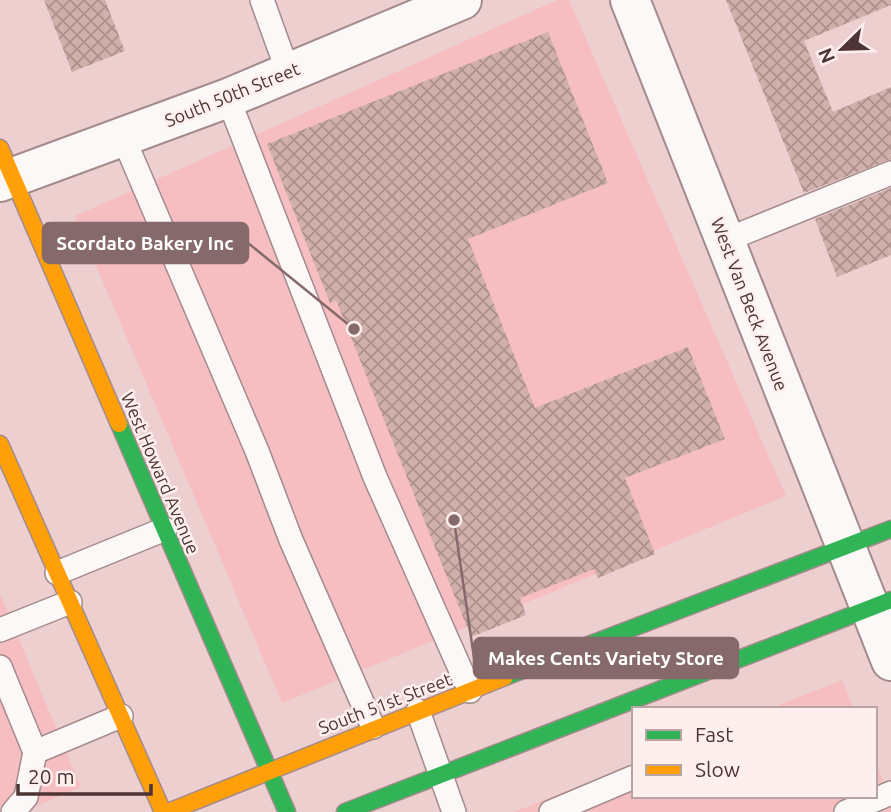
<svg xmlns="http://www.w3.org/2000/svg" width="891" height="812" viewBox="0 0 891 812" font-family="Ubuntu,sans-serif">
  <defs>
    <pattern id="building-cross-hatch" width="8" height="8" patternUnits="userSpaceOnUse" patternTransform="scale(1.75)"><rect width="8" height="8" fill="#d1b0ab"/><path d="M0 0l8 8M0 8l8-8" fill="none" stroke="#ac908c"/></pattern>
  </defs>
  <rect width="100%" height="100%" fill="#edcfd0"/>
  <!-- built -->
  <g fill="#f6bec0">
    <path d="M557 0H569L786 496 282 703 75 216Z"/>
    <path d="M0 594 81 787 23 812H0Z"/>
    <path d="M842 680 854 709H769L794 699Z"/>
    <path d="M875 761 891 799V812H514L634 764V796H875Z"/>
  </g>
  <!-- building -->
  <g fill="url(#building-cross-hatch)">
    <path d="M44 0H105L125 51 72 72Z"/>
    <path d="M726 0H891V5L804 41 833 112 891 87V159L804 193Z"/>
    <path d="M548 32 608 183 468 239 535 408 688 347 725 439 625 478 655 554 598 578 594 569 520 598 526 615 471 637 336 300 330 303 267 144Z"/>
    <path d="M891 188V255L837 277 815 219Z"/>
  </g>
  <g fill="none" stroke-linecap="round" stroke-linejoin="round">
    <!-- lane casing -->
    <g stroke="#a38b8c" stroke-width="26">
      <g id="lane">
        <path d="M262 0 288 72"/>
        <path d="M228 98 375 477 470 691"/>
        <path d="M123 137 257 451 291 540 373 727"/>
        <path d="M726 240 891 173"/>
        <path d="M57 573 165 529"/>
        <path d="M0 630 70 602"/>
        <path d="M0 667 35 752 121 716"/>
        <path d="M418 711 454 812"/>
        <path d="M13 812 26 797 35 752"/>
        <path d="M551 812 634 777"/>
        <path d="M846 812 891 793"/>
      </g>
    </g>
    <!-- street casing -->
    <g stroke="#a38b8c" stroke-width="42">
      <g id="street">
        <path d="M630 0 891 661"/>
        <path d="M0 182 228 98 462 0"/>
      </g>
    </g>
    <!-- fast casing -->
    <g stroke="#a38b8c" stroke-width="19">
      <g id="fast">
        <path d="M119 424 287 812"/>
        <path d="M505 677 891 529"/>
        <path d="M345 812 891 600"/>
      </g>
    </g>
    <!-- slow casing -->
    <g stroke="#a38b8c" stroke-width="19">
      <g id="slow">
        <path d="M0 148 119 424"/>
        <path d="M0 444 163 812"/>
        <path d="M168 812 505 677"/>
      </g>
    </g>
    <!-- lane -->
    <use href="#lane" stroke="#fcf8f8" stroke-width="23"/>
    <!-- street -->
    <use href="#street" stroke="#fcf8f8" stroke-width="38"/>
    <!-- fast -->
    <use href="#fast" stroke="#30b455" stroke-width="16"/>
    <!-- slow -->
    <use href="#slow" stroke="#ff9f0a" stroke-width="16"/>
  </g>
  <g text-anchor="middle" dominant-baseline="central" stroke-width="5" stroke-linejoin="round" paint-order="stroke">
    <!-- street labels -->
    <g font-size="18" fill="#4f3434" stroke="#feefef">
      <text transform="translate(232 94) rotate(-22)">South 50th Street</text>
      <text transform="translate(750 304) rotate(69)">West Van Beck Avenue</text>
      <text transform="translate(161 473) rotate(67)">West Howard Avenue</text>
      <text transform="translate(385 703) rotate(-21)">South 51st Street</text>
    </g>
  </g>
  <!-- callouts -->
  <path fill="none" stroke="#866a6b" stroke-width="2.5" d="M354 329L248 243M454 520L474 658"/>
  <g fill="#866a6b" stroke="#feefef" stroke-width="2.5">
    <circle cx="354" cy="329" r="7"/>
    <circle cx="454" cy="520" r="7"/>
  </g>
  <g fill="#866a6b" stroke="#866a6b" stroke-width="2.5">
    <rect x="43" y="223" width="205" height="40" rx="7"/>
    <rect x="474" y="638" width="264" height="40" rx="7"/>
  </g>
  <g font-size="19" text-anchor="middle" font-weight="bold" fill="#fff">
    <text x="145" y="250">Scordato Bakery Inc</text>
    <text x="606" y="665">Makes Cents Variety Store</text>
  </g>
  <!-- legend -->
  <rect x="632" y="707" width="245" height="91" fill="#feefef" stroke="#b8a4a4" stroke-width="2"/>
  <rect x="646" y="730" width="35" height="10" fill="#30b455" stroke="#b8a4a4" stroke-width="2"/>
  <text x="695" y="742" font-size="21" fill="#4f3434">Fast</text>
  <rect x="646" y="765" width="35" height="10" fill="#ff9f0a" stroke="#b8a4a4" stroke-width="2"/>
  <text x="695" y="777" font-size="21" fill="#4f3434">Slow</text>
  <!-- north arrow -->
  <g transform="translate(842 49) rotate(247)" stroke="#feefef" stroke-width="5" paint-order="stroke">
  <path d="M0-5L12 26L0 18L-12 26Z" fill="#4f3434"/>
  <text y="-10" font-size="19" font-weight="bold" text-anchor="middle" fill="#4f3434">N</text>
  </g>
  <!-- scale -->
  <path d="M18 784v10h133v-10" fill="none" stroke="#4f3434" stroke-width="3.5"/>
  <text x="28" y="784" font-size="21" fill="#4f3434" stroke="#feefef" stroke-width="5" paint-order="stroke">20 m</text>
</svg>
